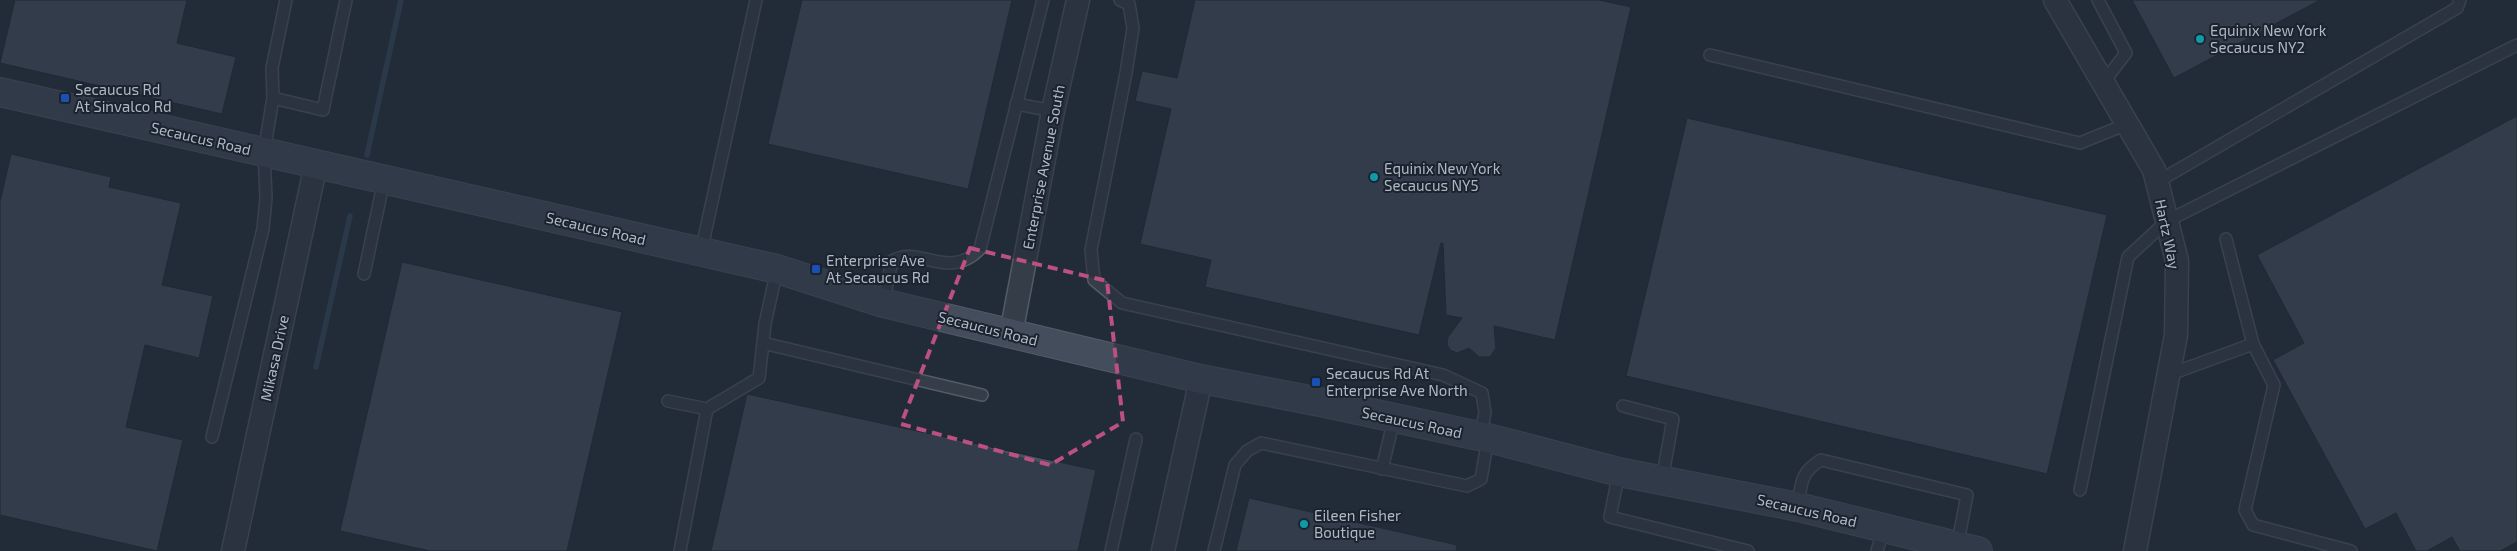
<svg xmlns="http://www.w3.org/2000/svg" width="2517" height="551" viewBox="0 0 2517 551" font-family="'Exo 2',sans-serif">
  <rect width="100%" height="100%" fill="#222c39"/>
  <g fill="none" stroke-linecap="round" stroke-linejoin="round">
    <!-- stream -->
    <g stroke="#354760" stroke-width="5.5">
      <path d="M367 155 401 0"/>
      <path d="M316 367 350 216"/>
    </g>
  </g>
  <!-- building -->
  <g fill="#455161" stroke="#1d2530">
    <path d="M15 0H187L177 43 236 57 222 114 0 63Z"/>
    <path d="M802 0H1012L968 189 768 144Z"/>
    <path d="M1195 0H1599L1631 7 1555 340 1494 326 1496 348 1490 357H1479L1469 348 1457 353 1450 350 1447 344 1448 337 1462 318 1446 315 1443 243H1441L1419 335 1205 287 1211 260 1140 244 1171 109 1135 101 1142 71 1177 78Z"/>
    <path d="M2132 0H2320L2174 78Z"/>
    <path d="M2517 116V542L2500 551H2460L2452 537 2427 551H2416L2396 513 2365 529 2273 360 2304 343 2257 255Z"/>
    <path d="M1687 118 2107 215 2047 474 1626 376Z"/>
    <path d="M11 154 111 177 109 187 181 203 162 285 213 296 199 358 145 345 126 427 183 440 157 551 0 515V202Z"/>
    <path d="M402 262 622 312 567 551H430L340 531Z"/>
    <path d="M747 394 1096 470 1078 551H711Z"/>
    <path d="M1249 498 1457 545 1456 551H1236Z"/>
  </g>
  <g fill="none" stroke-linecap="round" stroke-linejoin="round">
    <!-- lane casing -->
    <g stroke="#535b67" stroke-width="14">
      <g id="lane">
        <path d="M1120 0 1129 4 1133 28 1126 73 1091 250 1094 280 1122 303 1443 375 1482 393 1485 413 1480 436"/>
        <path d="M2098 0 2126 53 2103 83"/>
        <path d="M1710 55 2080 143 2127 124"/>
        <path d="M273 98 323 110 346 0"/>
        <path d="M1016 104 1053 111"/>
        <path d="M2157 182 2457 8 2460 0"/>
        <path d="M2226 239 2253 344"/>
        <path d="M701 252 756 0"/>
        <path d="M364 274 384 180"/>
        <path d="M883 303 892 261C919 244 948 282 980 249L1043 0"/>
        <path d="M763 343 982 395"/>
        <path d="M2168 375 2253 344 2274 385 2245 510 2253 525 2351 551"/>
        <path d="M668 401 707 409 759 378 765 324 777 269"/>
        <path d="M1623 406 1673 419 1662 480"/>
        <path d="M212 437 263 229 266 198 264 152 273 98 272 68 286 0"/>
        <path d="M1382 469 1394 419"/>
        <path d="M1619 472 1610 517 1748 551"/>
        <path d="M2080 490 2128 257 2167 221 2517 45"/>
        <path d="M1798 507C1801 485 1800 472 1821 460L1967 495 1957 547"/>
        <path d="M680 551 707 409"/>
        <path d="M1111 551 1136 439"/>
        <path d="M1214 551 1235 465 1247 451 1261 443 1467 486 1481 479 1488 438"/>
        <path d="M1877 551 1884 528"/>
      </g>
    </g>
    <!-- street casing -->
    <g stroke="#535b67" stroke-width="25">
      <g id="street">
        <path d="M2055 0 2154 170 2177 261 2176 335 2135 551"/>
        <path d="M1011 334 1053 111 1078 0"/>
        <path d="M233 551 316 164"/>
        <path d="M1163 551 1201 379"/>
      </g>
    </g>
    <!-- secondary casing -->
    <g stroke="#535b67" stroke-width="30">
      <path id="secondary" d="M0 92 777 269 883 303 1201 379 1325 403 1488 438 1619 472 1798 507 1978 551"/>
    </g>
    <!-- lane -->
    <use href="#lane" stroke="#353d49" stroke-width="11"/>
    <!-- street -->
    <use href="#street" stroke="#353d49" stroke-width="22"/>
    <!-- secondary -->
    <use href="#secondary" stroke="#434d5c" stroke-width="28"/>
  </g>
  <!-- marked area -->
  <path d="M0 0H2517V551H0ZM970 248 1107 281 1123 422 1050 465 901 424Z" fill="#222c39" fill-opacity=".55" fill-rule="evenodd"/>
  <path fill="none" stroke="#bc5080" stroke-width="4" stroke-dasharray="10 6" stroke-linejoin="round" d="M970 248 1107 281 1123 422 1050 465 901 424Z"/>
  <!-- markers -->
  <g fill="#0f9aa8" stroke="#1b232e" stroke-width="2">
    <circle cx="2200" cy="39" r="5"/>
    <circle cx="1374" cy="177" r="5"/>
    <circle cx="1304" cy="524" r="5"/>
  </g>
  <g fill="#1a4fb4" stroke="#1b232e" stroke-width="2">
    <rect x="60" y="93" width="10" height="10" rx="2.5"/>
    <rect x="811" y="264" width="10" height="10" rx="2.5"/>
    <rect x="1311" y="377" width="10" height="10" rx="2.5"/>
  </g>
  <g text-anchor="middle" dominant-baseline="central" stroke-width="4" stroke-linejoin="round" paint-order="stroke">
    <!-- poi labels -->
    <g font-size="15" fill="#b0b8c6" stroke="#1b232e" text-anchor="start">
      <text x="2210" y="30">Equinix New York<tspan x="2210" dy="17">Secaucus NY2</tspan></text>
      <text x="75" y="89">Secaucus Rd<tspan x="75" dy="17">At Sinvalco Rd</tspan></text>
      <text x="1384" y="168">Equinix New York<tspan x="1384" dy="17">Secaucus NY5</tspan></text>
      <text x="826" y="260">Enterprise Ave<tspan x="826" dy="17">At Secaucus Rd</tspan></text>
      <text x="1326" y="373">Secaucus Rd At<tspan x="1326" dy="17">Enterprise Ave North</tspan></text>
      <text x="1314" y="515">Eileen Fisher<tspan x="1314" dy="17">Boutique</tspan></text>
    </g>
    <!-- street labels -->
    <g font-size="15" fill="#b0b8c6" stroke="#1b232e">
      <text transform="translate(201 138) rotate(13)">Secaucus Road</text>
      <text transform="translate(1043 167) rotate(-79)">Enterprise Avenue South</text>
      <text transform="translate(596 228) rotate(13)">Secaucus Road</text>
      <text transform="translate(2168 234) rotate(78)">Hartz Way</text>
      <text transform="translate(988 328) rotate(14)">Secaucus Road</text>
      <text transform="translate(274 358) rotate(-78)">Mikasa Drive</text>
      <text transform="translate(1412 422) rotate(12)">Secaucus Road</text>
      <text transform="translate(1807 510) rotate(13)">Secaucus Road</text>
    </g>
  </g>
</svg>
